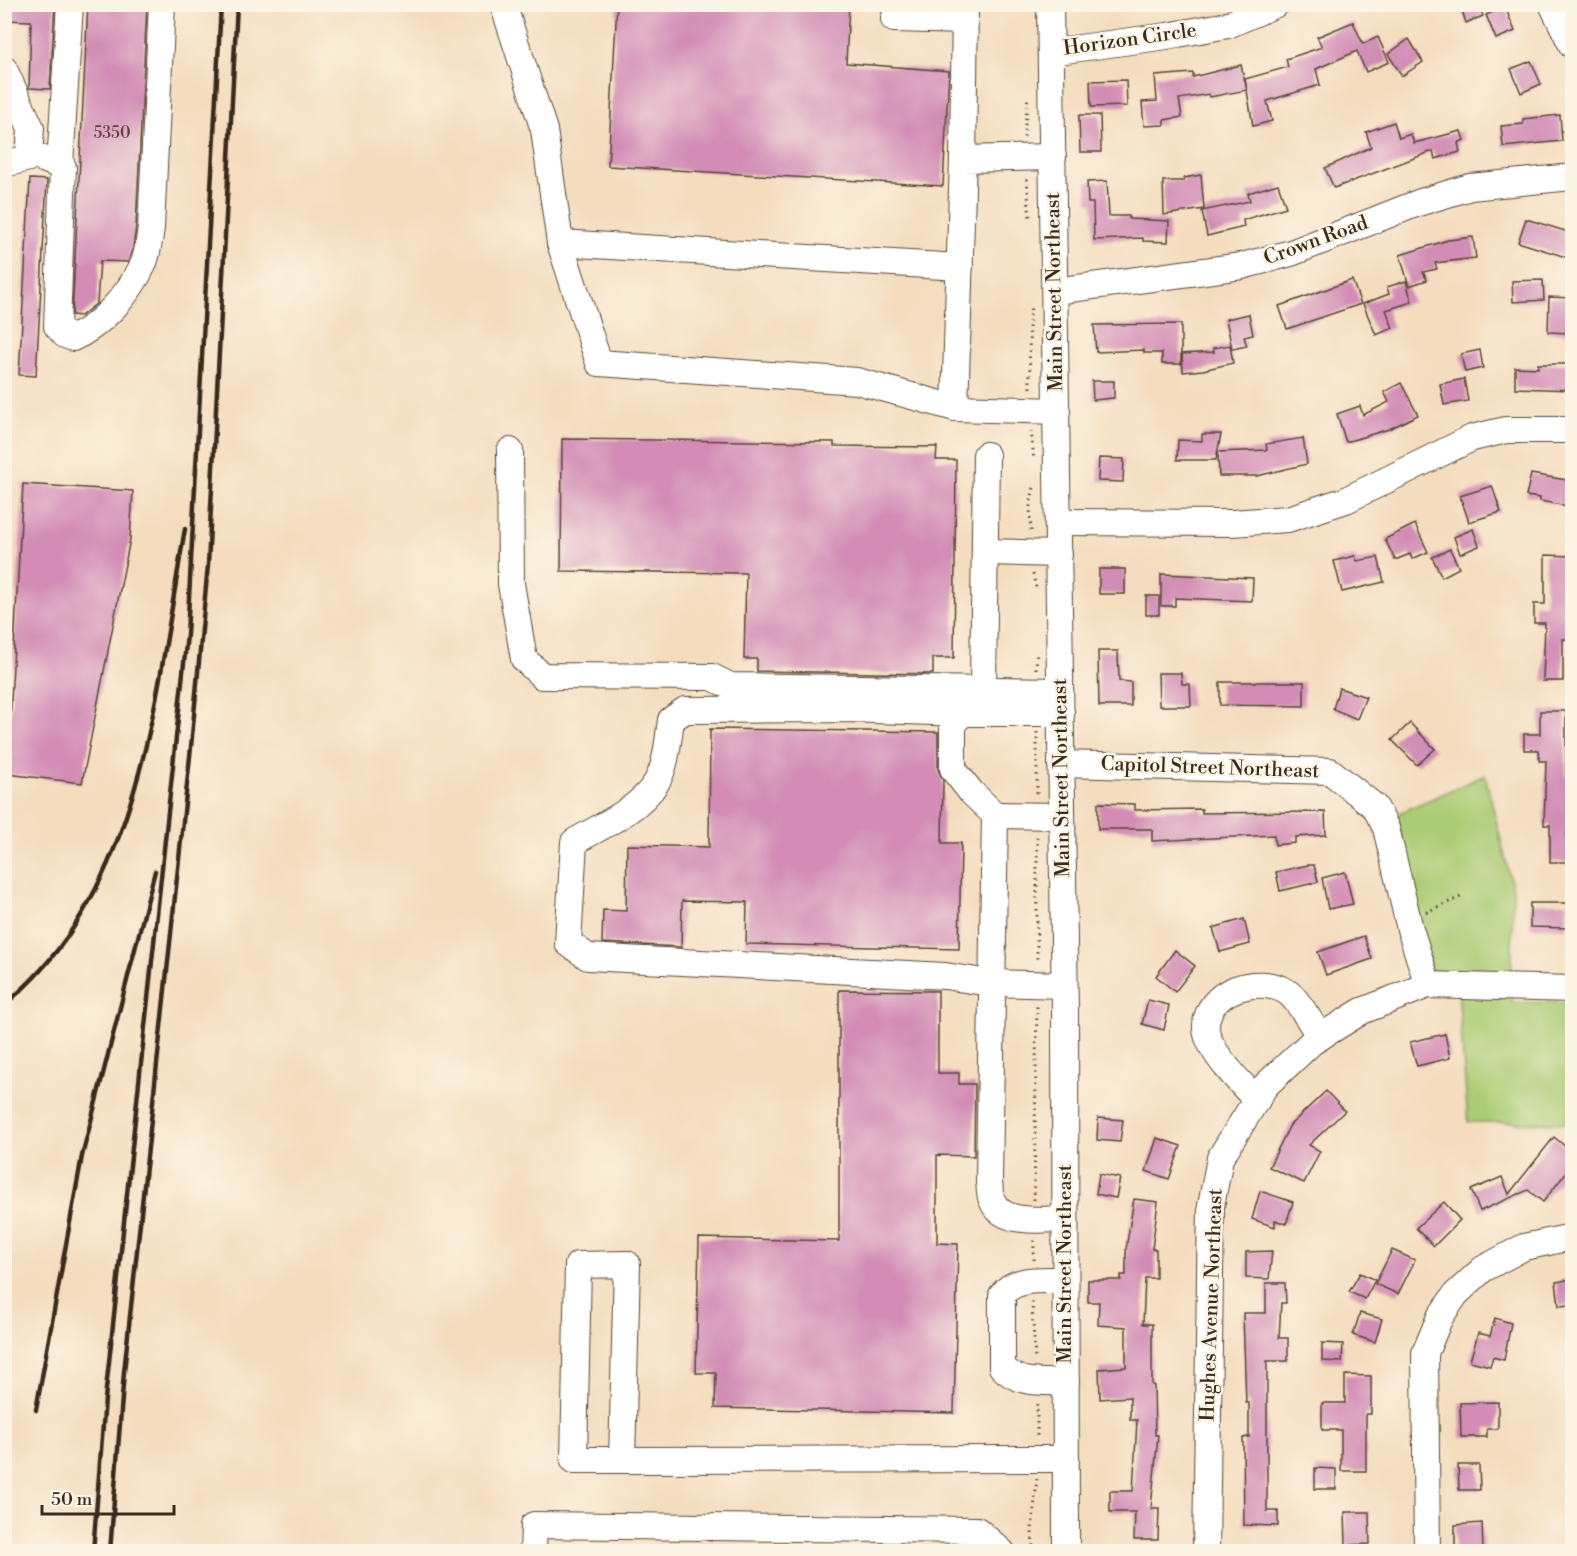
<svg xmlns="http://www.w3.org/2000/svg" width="1577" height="1556" viewBox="0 0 1577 1556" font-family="'Libre Bodoni',serif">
  <rect width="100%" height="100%" fill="#fcf5e5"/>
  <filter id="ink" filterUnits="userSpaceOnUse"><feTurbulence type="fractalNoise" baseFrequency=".0167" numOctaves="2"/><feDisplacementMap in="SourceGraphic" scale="12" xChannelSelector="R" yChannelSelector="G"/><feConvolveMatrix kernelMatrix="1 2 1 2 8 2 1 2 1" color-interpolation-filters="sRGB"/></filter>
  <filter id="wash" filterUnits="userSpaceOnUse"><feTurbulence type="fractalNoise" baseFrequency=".008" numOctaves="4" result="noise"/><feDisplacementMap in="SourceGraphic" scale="24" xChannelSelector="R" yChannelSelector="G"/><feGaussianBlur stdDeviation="1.35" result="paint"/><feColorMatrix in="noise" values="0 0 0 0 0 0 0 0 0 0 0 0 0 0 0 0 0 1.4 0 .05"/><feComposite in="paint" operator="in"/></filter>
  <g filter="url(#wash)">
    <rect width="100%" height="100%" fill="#f4ddbf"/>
    <!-- green -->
    <path fill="#accc74" stroke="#747b49" stroke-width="1.5" d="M1485 775 1513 890 1511 1002 1572 1003V1123L1468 1122 1459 1003V979L1444 981 1429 968 1397 814Z"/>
    <g id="blocks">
      <!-- building -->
      <g fill="#d28cb5">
        <path d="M4 4H55L50 89 29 88 31 21 4 20Z"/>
        <path d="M88 4H147L136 226 133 248 128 262 100 261 97 303 81 316 72 315Z"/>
        <path d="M617 4H849L846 63 949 71 943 186 608 166Z"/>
        <path d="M1460 4H1479L1483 16 1466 23Z"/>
        <path d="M1505 7 1515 31 1496 39 1486 15Z"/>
        <path d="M1353 22 1363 44 1378 37 1389 62 1366 72 1357 51 1316 69 1320 85 1267 101 1272 121 1253 126 1245 79 1288 67 1286 59 1322 47 1317 37Z"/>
        <path d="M1409 39 1423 62 1402 76 1388 54Z"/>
        <path d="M1531 61 1541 84 1521 93 1511 69Z"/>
        <path d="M1241 65 1247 90 1210 97 1209 94 1179 99 1182 117 1164 120V125L1144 126 1142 102 1157 101 1155 76 1193 73V77Z"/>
        <path d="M1126 80 1127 106 1091 107 1090 81Z"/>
        <path d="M1079 115H1100L1101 152H1080Z"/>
        <path d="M1560 115 1562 141 1503 147 1501 126 1523 124V119Z"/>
        <path d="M1394 122 1399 138 1411 134 1414 143 1461 131 1464 140 1458 143 1460 152 1435 159 1433 151 1334 188 1325 168 1371 147 1366 132Z"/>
        <path d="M1201 175 1204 209 1164 215 1163 181H1184V178Z"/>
        <path d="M30 179 47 180 36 376 19 375Z"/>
        <path d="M1107 181 1109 216H1129V219L1169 221 1168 242 1143 241V238L1094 240 1093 203H1088L1087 182Z"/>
        <path d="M1278 184 1286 207 1243 220 1244 227 1207 236 1202 211 1250 201 1248 193Z"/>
        <path d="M1526 219 1572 233V259L1518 242Z"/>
        <path d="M1473 237 1476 258 1435 263 1437 269 1423 272 1427 280 1409 286 1400 255 1448 240Z"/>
        <path d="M1352 280 1361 304 1287 329 1279 306Z"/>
        <path d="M1543 280 1544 300 1513 302 1512 281Z"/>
        <path d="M1406 281 1412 302 1386 310 1393 328 1376 335 1363 304 1389 294 1387 287Z"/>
        <path d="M1549 297 1572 298V333L1548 332Z"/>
        <path d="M1249 314 1253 335 1244 337 1247 346 1232 349 1226 319Z"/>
        <path d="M1181 324V364H1162V353H1144V350L1096 352 1094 325Z"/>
        <path d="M1230 345 1233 363 1203 370 1183 372 1182 354 1214 352 1213 348Z"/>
        <path d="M1480 350 1483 368 1465 372 1461 354Z"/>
        <path d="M1538 364H1571V390L1515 388V367L1538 368Z"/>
        <path d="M1464 379 1468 401 1444 405 1440 384Z"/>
        <path d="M1092 381H1114V398L1093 400Z"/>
        <path d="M1401 383 1418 415 1389 429 1346 442 1337 414 1360 406 1363 415 1389 402 1384 392Z"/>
        <path d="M1202 434H1221L1216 460H1177L1178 440 1202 441Z"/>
        <path d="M1303 438 1307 464 1257 476H1219L1218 452 1267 450 1266 444Z"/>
        <path d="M562 439 834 442V446L937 447 936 460H956L954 658H933V674L757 671V659H744L746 573 561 571Z"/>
        <path d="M1099 458 1124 459 1123 482 1098 481Z"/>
        <path d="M1531 474 1572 481V507L1540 501V498L1526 496Z"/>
        <path d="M23 484 133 491 130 539 82 783 7 774Z"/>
        <path d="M1492 486 1501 512 1469 522 1460 496Z"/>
        <path d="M1415 524 1428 552 1412 559 1410 554 1395 560 1385 539Z"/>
        <path d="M1473 529 1479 546 1460 554 1454 537Z"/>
        <path d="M1450 549 1459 568 1442 577 1432 557Z"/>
        <path d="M1545 555 1572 556 1568 639H1563V681H1543L1545 623H1534V604H1545Z"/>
        <path d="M1355 556 1357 561 1378 557 1384 582 1342 592 1334 561Z"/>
        <rect x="1099" y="569" width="26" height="25"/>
        <path d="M1161 574 1253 578 1252 601 1175 598V606H1161Z"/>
        <rect x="1146" y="596" width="13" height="19"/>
        <path d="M1098 651H1118L1119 681 1131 682V706H1099Z"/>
        <path d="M1158 673H1181L1182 684H1190L1191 706H1159Z"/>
        <path d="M1220 682H1304V706L1220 705Z"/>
        <path d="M1339 688 1366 697 1357 719 1333 709Z"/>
        <path d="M1540 711H1566V776L1569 777 1567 837 1572 838V862H1550V825H1544L1546 761H1539V750H1524V734H1540Z"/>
        <path d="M1410 723 1435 749 1417 765 1392 740Z"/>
        <path d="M710 729 938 732V769L943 780 942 843H961L959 949 746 944 747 902 682 901 681 947 602 943 603 910 626 911 627 845 709 847Z"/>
        <path d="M1098 803 1135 804V810L1202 809V813L1325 812 1326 835 1295 837V843L1275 845 1274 835 1152 841V829H1098Z"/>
        <path d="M1308 865H1314L1318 882 1280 891 1276 872Z"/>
        <path d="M1345 872 1353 904 1328 909 1322 878Z"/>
        <path d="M1530 903H1567V928L1530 927Z"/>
        <path d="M1244 919 1250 944 1220 952 1213 928Z"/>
        <path d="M1364 936 1372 959 1326 975 1318 952Z"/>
        <path d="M1175 950 1195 966 1175 992 1156 976Z"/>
        <path d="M839 990 938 991V1073H959V1084H975L974 1156 937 1155V1243L958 1244 954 1413 715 1408 716 1373H696L699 1238 839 1241Z"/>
        <path d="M1148 1000 1169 1005 1164 1030 1142 1024Z"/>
        <path d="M1445 1034 1450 1058 1417 1066 1410 1042Z"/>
        <path d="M1326 1091 1345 1111 1309 1145 1320 1151 1304 1183 1269 1167 1290 1125Z"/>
        <path d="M1098 1118 1123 1120 1120 1142 1097 1140Z"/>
        <path d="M1554 1137 1572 1152V1165L1543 1202 1528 1190 1480 1211 1471 1190 1502 1177 1509 1194Z"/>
        <path d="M1157 1138 1181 1146 1169 1179 1146 1171Z"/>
        <path d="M1099 1174 1120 1178 1116 1198 1096 1194Z"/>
        <path d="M1260 1191 1293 1202 1286 1224 1275 1220V1227L1252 1219Z"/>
        <path d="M1134 1199 1158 1202 1152 1249H1156V1278H1145L1143 1324H1152V1385H1154L1155 1435H1158L1151 1508H1159L1158 1540H1134L1135 1512H1110V1491H1133L1137 1420H1130V1397L1100 1399 1099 1369 1126 1367V1327L1098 1325 1099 1302H1088V1280H1121V1275H1126V1249Z"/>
        <path d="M1444 1202 1460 1220 1434 1246 1416 1228Z"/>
        <path d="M1392 1250 1415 1260 1398 1294 1375 1284Z"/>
        <path d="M1272 1251 1269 1279 1246 1278V1252Z"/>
        <path d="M1360 1273 1375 1280 1365 1299 1349 1292Z"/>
        <path d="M1572 1279V1305L1559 1306 1556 1282Z"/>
        <path d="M1266 1283H1285L1286 1303H1281L1279 1338H1288V1361H1267V1511H1278V1526L1244 1525 1243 1438 1249 1437V1403H1246L1243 1313H1266Z"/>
        <path d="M1360 1313 1382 1319 1375 1342 1353 1335Z"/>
        <path d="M1495 1318 1511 1323 1504 1360 1493 1357 1490 1366 1470 1361 1478 1333 1490 1336Z"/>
        <path d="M1322 1343 1343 1344 1342 1362 1322 1361Z"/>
        <path d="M1345 1375 1371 1376V1414H1366V1471H1341V1430H1322V1403H1345Z"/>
        <path d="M1498 1402V1429H1487V1437H1461L1460 1403Z"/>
        <path d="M1458 1465H1479L1480 1490H1459Z"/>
        <path d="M1315 1468 1336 1469V1489H1315Z"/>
        <path d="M1345 1512H1369L1370 1544 1346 1545Z"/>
        <path d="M1482 1523 1483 1551H1455V1525Z"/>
      </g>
    </g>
  </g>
  <g filter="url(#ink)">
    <use href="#blocks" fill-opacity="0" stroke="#574536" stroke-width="1.5"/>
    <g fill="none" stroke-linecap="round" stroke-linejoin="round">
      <!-- minor casing -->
      <g stroke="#574536" stroke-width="28">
        <g id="minor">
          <path d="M503 4 544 130 560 243 599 363 857 381 955 408 1057 411"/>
          <path d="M1050 4 1065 1010 1066 1552"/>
          <path d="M1552 4 1572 45"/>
          <path d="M894 19 965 21"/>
          <path d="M1051 52 1167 36 1228 25 1276 4"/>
          <path d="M4 69 31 128 29 158 4 164"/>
          <path d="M31 154 63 167 57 326 65 335 73 338C102 325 129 294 143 265 148 254 149 240 151 228L162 4"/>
          <path d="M963 159 965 4"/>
          <path d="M60 165 70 4"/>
          <path d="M560 243 960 267"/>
          <path d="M1055 291 1242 266 1291 253 1418 203 1470 187 1572 177"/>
          <path d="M955 408 963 159 1053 157"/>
          <path d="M510 451 511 584 524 659 542 676 712 677 730 686 1060 691"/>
          <path d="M1059 522 1232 523 1288 519 1346 500 1472 438 1506 430H1572"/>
          <path d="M985 552 1059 554"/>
          <path d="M983 690 986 455"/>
          <path d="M963 713 845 709 685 710 671 720C668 739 667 765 656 783 639 810 601 826 574 842L568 943 588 957 945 976 990 983 1064 985"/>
          <path d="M1061 713H963L954 722 953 728V769L971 792 995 815 989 1181C990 1187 989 1194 992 1200 1002 1226 1043 1219 1065 1219"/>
          <path d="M1061 764 1330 771 1375 807 1386 828 1410 929 1428 985"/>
          <path d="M995 815 1062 816"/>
          <path d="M1257 1100C1242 1085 1208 1051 1206 1029 1204 990 1259 974 1287 992 1298 999 1312 1025 1320 1037"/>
          <path d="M1065 1280C1045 1281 1015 1276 1002 1295V1367C1019 1385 1043 1382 1066 1382"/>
          <path d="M622 1460 627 1264 578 1265 574 1460H622L1037 1459H1066"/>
          <path d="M533 1552 534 1525 977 1530 1002 1552"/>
          <path d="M1206 1552 1211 1206 1220 1158 1265 1086 1312 1042 1362 1011 1428 985 1572 989"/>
          <path d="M1427 1552 1425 1353 1440 1317 1456 1294 1483 1269 1524 1247 1572 1237"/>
        </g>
      </g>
      <!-- path -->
      <g stroke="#574536" stroke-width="3" stroke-dasharray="1.5 4.5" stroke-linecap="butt">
        <path d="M1024 137 1028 96"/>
        <path d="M1027 179 1030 220"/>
        <path d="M1030 388 1029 325 1031 305"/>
        <path d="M1031 431 1034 460"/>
        <path d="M1031 531 1030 505 1034 487"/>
        <path d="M1033 574 1036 588"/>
        <path d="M1036 669 1037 651"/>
        <path d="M1037 732V795"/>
        <path d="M1037 837V963"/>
        <path d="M1426 912 1461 897"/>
        <path d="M1034 1200 1037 1005"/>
        <path d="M1034 1260V1239"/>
        <path d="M1032 1302 1035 1361"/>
        <path d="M1037 1404V1439"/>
        <path d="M1033 1552 1032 1530 1037 1479"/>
      </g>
      <!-- minor -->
      <use href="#minor" stroke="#fff" stroke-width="26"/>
      <!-- rail -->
      <g stroke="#3b2a1e" stroke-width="4.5">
        <path d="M4 1005C142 894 156 691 185 529"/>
        <path d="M36 1410 82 1156 155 871"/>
        <path d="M93 1552 105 1399 187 635 221 4"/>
        <path d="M110 1552 124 1372 191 747 208 565 237 4"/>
      </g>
    </g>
  </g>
  <g text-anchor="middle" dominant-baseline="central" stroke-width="5" stroke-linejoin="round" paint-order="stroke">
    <!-- number labels -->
    <g font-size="16" fill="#614244">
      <text x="112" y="133">5350</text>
    </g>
    <!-- street labels -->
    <g font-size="20" fill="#3b2a1e" stroke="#fcf5e5">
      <text transform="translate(1130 40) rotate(-8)">Horizon Circle</text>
      <text transform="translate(1316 241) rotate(-20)">Crown Road</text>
      <text transform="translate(1055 292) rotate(-91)">Main Street Northeast</text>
      <text transform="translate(1210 768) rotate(2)">Capitol Street Northeast</text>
      <text transform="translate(1062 778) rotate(-91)">Main Street Northeast</text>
      <text transform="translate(1065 1264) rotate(-90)">Main Street Northeast</text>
      <text transform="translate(1212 1305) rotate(-88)">Hughes Avenue Northeast</text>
    </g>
  </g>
  <!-- margin -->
  <rect width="1577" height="1556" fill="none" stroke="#fcf5e5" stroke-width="24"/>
  <!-- scale -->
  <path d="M42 1505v9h132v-9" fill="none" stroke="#3b2a1e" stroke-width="3"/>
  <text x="51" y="1505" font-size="18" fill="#3b2a1e" stroke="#fcf5e5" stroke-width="4.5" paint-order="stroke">50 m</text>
</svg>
